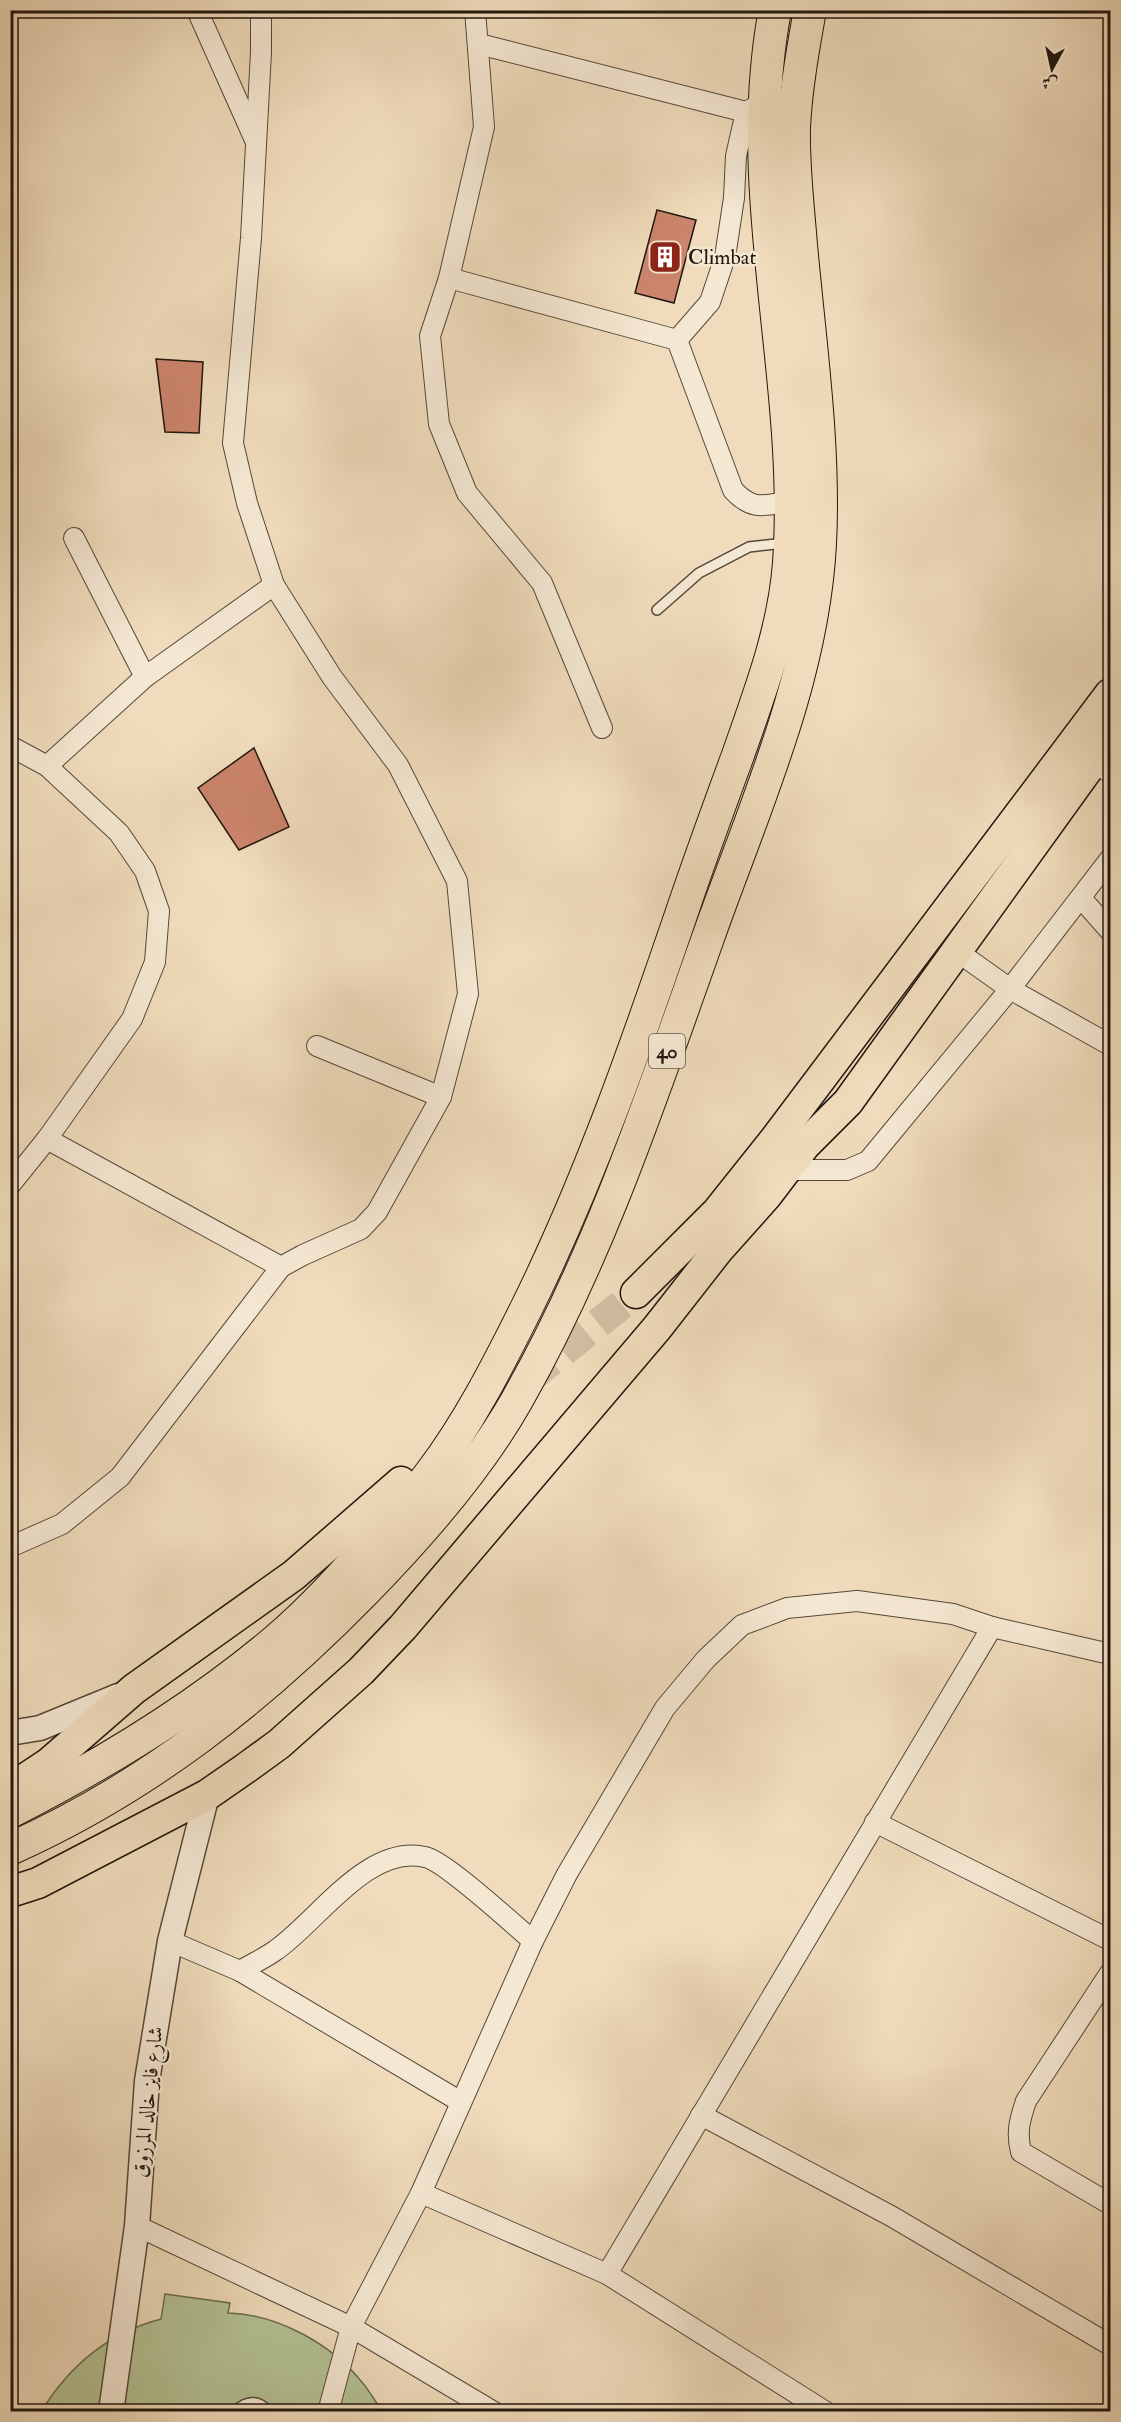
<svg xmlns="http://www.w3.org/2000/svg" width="1121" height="2422" viewBox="0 0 1121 2422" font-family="'IM FELL Double Pica',Amiri,serif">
  <rect width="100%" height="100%" fill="#f0dcbc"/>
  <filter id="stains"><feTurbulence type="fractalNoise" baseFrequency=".00333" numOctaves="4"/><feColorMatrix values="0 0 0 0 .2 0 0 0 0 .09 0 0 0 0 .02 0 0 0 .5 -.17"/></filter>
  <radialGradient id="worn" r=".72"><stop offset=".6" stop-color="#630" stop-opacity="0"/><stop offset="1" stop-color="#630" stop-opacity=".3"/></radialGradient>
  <!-- green -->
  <path fill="#b4c294" stroke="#6a6c51" stroke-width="1.5" d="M165 2294 230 2303 228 2313C277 2314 331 2344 361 2381 369 2390 375 2401 382 2411L41 2412C69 2366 108 2333 161 2319Z"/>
  <!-- building -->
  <g fill="#cc856d" stroke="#21160e" stroke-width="1.5">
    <path d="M657 210 696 220 674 303 635 293Z"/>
    <path d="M156 359 203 362 199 433 165 432Z"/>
    <path d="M254 748 289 827 239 850 198 788Z"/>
  </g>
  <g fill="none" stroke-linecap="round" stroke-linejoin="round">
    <!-- primary-tunnel -->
    <path stroke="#d1bea2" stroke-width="30" stroke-dasharray="30 15" stroke-linecap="butt" d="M458 1436 636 1293"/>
    <!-- service casing -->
    <g stroke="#55483a" stroke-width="12">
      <path id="service" d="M657 610 699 573 749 547 785 543"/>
    </g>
    <!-- pedestrian casing -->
    <g stroke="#55483a" stroke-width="18">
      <path id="pedestrian" d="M239 2412C247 2404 257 2403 265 2412"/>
    </g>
    <!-- minor casing -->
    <g stroke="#55483a" stroke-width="22">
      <g id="minor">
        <path d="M197 10 255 140"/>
        <path d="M475 10 484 127 449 278 430 336 439 424 467 493 542 583 602 728"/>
        <path d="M479 44 746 112 764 102"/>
        <path d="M449 278 677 340 733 490C753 512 765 505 792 501"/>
        <path d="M677 340 710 302 725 257 734 198 736 156 746 112"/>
        <path d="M74 538 145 677"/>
        <path d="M10 746 47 766 119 833 145 871 159 911 155 962 132 1019 47 1139 10 1185"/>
        <path d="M1092 763 1110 772"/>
        <path d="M47 766 145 677 274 585"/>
        <path d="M1081 898 1110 931"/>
        <path d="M958 952 1010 989 1110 1045"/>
        <path d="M317 1046 441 1097"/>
        <path d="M47 1139 281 1267"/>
        <path d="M787 1170H847L868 1161 1010 989 1110 859"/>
        <path d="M10 1547 62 1524 120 1477 281 1267 303 1255 361 1229 377 1212 441 1097 468 994 457 881 398 765 332 677 274 585 247 503 233 443 251 238 261 52V10"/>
        <path d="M875 1822 1110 1940"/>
        <path d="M170 1941 240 1971C252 1964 265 1958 276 1950 318 1921 367 1844 425 1857 445 1861 513 1924 533 1941"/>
        <path d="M240 1971 461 2102"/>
        <path d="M1110 1973 1026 2101C1020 2119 1016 2132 1021 2152L1110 2204"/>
        <path d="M701 2115 891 2216 1110 2345"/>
        <path d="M421 2193 533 1941 567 1874 665 1708 706 1659 742 1625 787 1608 857 1601 953 1614 992 1627"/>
        <path d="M137 2226 351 2327 494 2412"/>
        <path d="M607 2274 992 1627 1110 1654"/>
        <path d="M328 2412 351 2327 421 2193 607 2274 826 2412"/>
      </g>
    </g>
    <!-- tertiary casing -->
    <g stroke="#55483a" stroke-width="27">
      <g id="tertiary">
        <path d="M10 1733 40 1728 118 1696"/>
        <path d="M111 2412 137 2226 147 2081 170 1941 207 1795"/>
      </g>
    </g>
    <!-- primary casing -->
    <g stroke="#21160e" stroke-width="33">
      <g id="primary">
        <path d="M636 1293 717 1212 776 1138 1110 694"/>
        <path d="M10 1789 49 1763 134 1689 294 1575 401 1482"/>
        <path d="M10 1892 38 1883 207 1795 246 1768 279 1744 361 1671 403 1627 657 1328 718 1250 767 1195 805 1145 848 1102 1092 763 1110 742"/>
      </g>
    </g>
    <!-- trunk casing -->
    <g stroke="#21160e" stroke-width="34">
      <g id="trunk">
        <path d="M10 1812C104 1764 193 1710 274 1642 313 1609 349 1569 383 1530 398 1511 416 1493 430 1474 468 1424 497 1367 525 1311 590 1180 638 1041 685 903 702 853 720 804 738 755 760 692 784 630 789 563 802 379 740 194 775 10"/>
        <path d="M10 1849C148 1787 259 1699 364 1592 419 1536 478 1469 517 1400 600 1254 653 1092 709 935 754 808 813 680 820 544 825 445 810 344 801 245 798 206 793 167 794 127 796 88 803 49 810 10"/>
      </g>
    </g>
    <!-- service -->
    <use href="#service" stroke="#f5e8d3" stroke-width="9"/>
    <!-- pedestrian -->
    <use href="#pedestrian" stroke="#f5e8d3" stroke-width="15"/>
    <!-- minor -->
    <use href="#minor" stroke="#f5e8d3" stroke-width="20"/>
    <!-- tertiary -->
    <use href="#tertiary" stroke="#f5e8d3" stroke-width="24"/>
    <!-- primary -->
    <use href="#primary" stroke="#f0dcbc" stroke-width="30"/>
    <!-- trunk -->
    <use href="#trunk" stroke="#f0dcbc" stroke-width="32"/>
  </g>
  <!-- icons -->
  <defs>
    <g id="building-square" transform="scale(1.725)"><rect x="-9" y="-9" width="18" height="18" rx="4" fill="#8f2418" stroke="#f5e8d3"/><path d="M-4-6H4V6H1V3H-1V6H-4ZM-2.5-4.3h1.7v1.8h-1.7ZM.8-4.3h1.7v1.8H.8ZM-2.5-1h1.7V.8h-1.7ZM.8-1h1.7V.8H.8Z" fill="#fff"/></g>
  </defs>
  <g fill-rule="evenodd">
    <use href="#building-square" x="665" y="257"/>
  </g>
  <g text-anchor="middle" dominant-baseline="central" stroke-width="5" stroke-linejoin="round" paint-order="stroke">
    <!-- shield labels -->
    <rect fill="#f5e8d3" stroke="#615549" stroke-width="1.5" x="649" y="1034" width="36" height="34" rx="4.5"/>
    <g font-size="20" font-weight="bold" fill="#21160e">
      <text x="667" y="1051">40</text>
    </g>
    <!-- poi labels -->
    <g font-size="21" fill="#21160e" stroke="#f5e8d3" text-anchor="start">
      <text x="688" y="257">Climbat</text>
    </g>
    <!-- street labels -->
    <g font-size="21" fill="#21160e" stroke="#f5e8d3">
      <text transform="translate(148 2102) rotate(-84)">شارع فايز خالد المرزوق</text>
    </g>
  </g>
  <!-- margin -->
  <rect width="1121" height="2422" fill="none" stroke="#f0dcbc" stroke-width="36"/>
  <rect x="12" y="12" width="1097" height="2398" fill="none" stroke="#21160e" stroke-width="3"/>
  <rect x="18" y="18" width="1085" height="2386" fill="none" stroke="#21160e" stroke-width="1.5"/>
  <!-- north arrow -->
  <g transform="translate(1052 69) rotate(188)" stroke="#f5e8d3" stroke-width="4.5" paint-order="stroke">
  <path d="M0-4.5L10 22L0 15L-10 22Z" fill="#21160e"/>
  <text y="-9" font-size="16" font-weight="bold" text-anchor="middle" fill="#21160e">ش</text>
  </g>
  <rect width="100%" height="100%" filter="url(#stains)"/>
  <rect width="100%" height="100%" fill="url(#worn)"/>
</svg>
